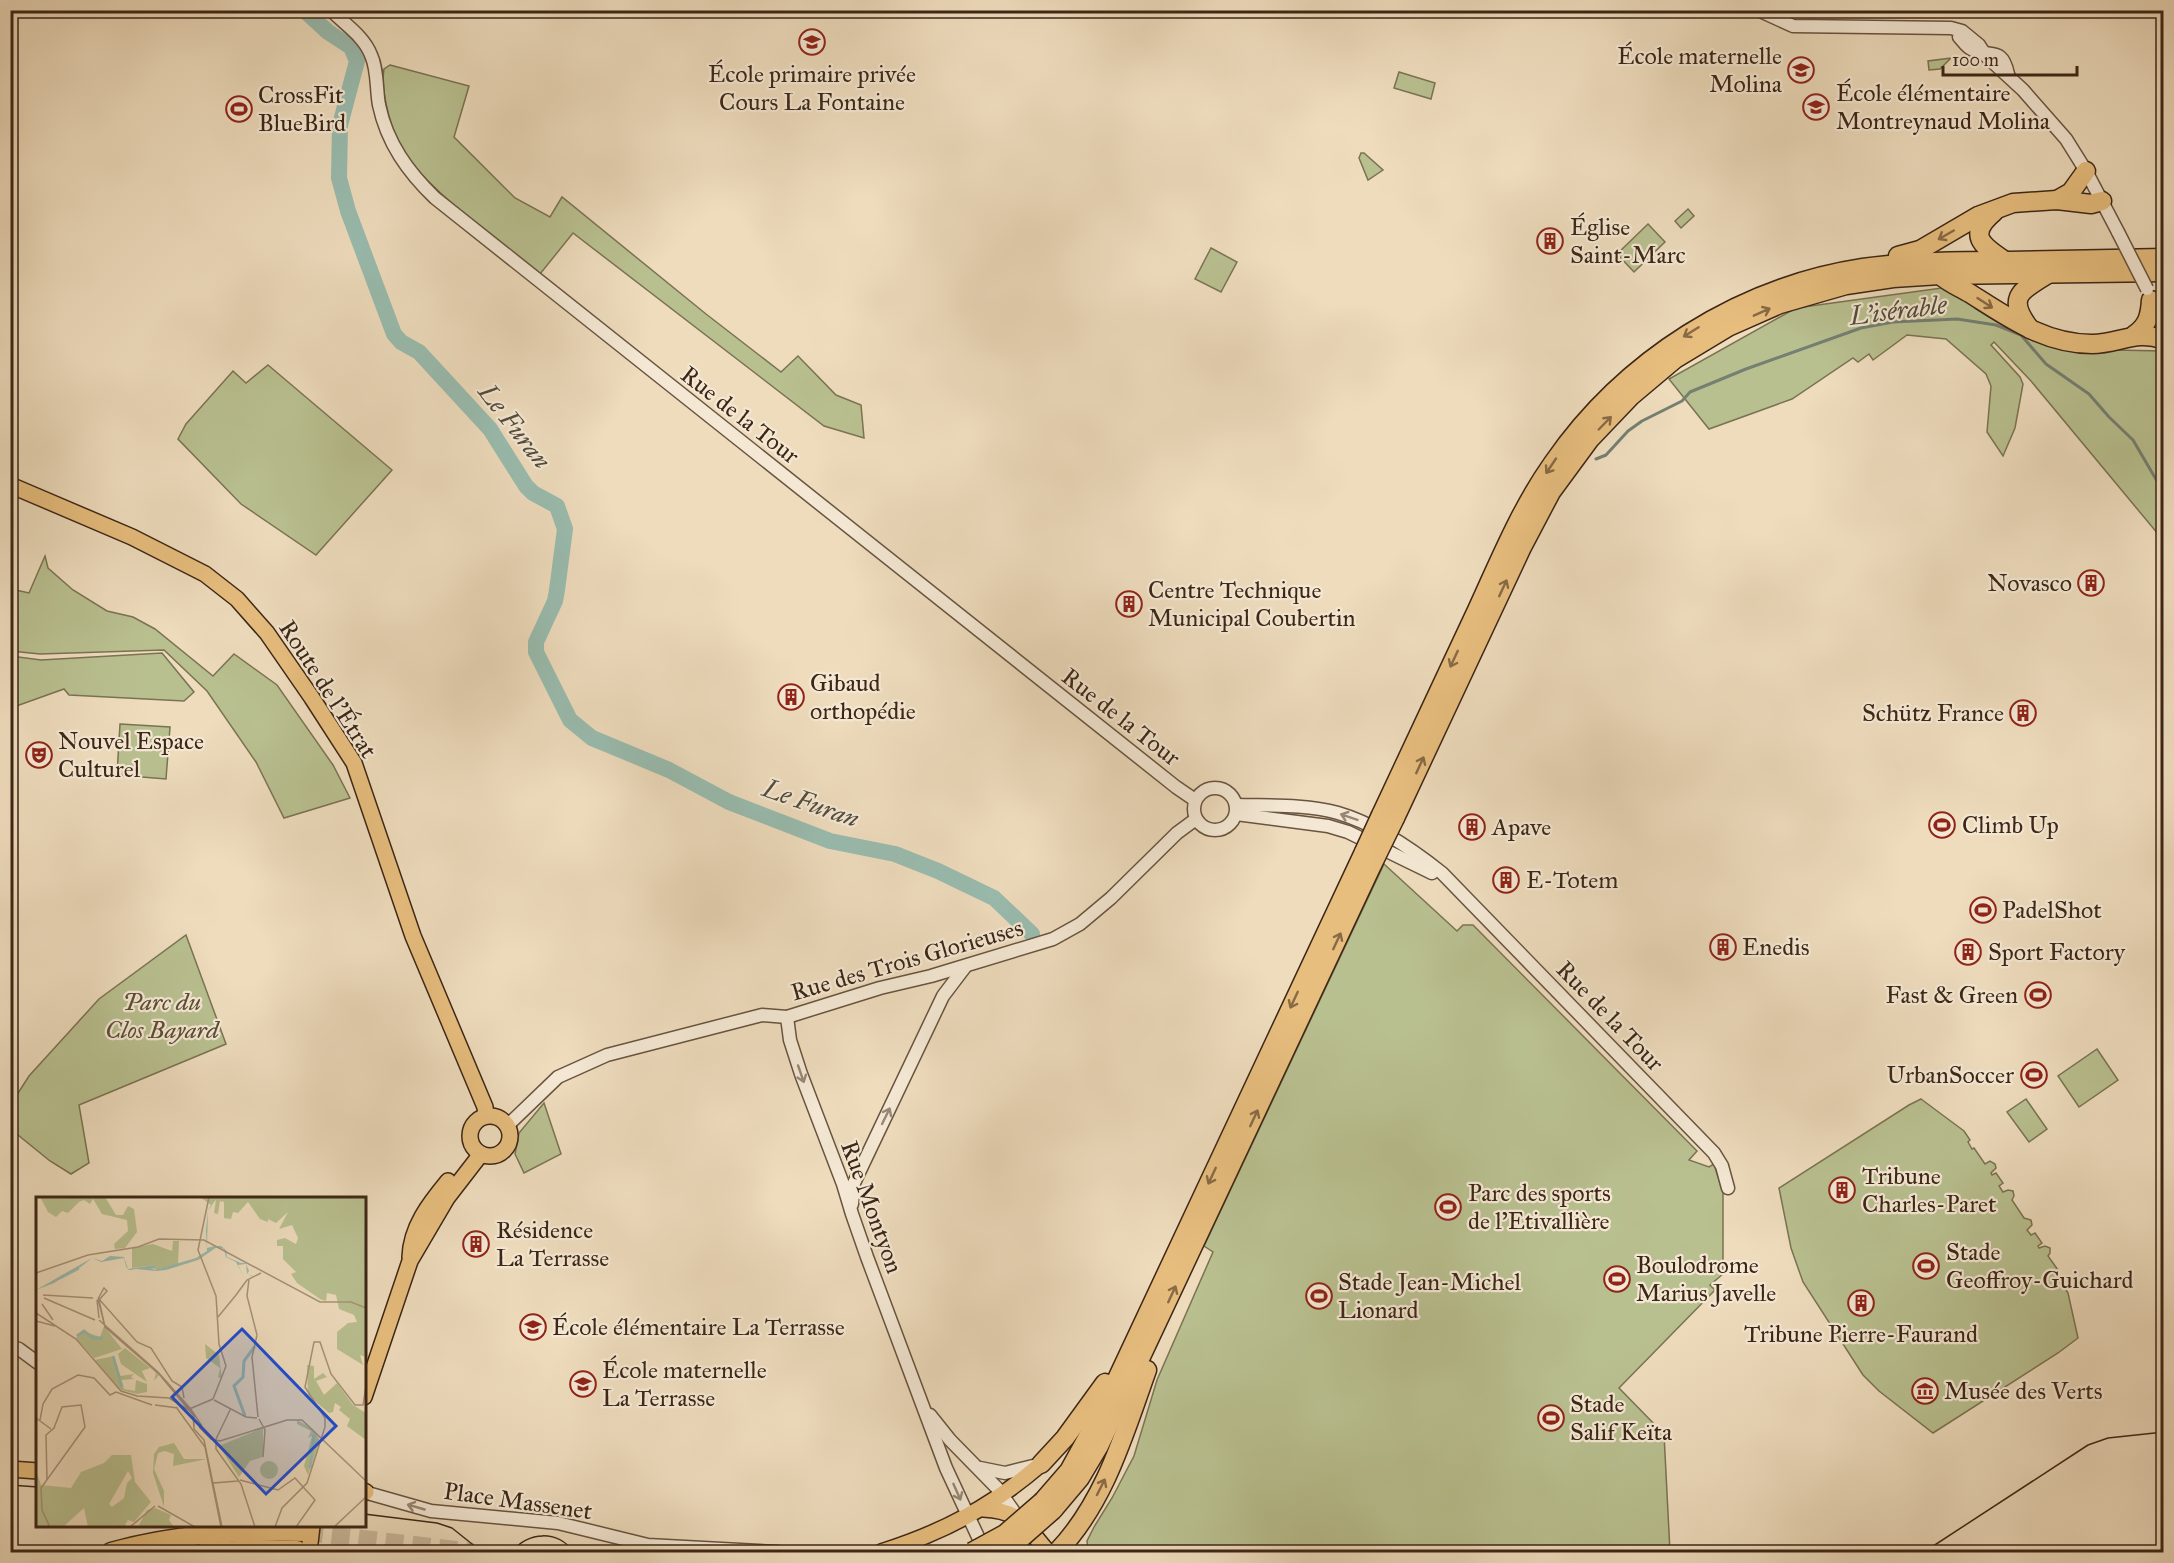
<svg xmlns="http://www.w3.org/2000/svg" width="2174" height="1563" viewBox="0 0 2174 1563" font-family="'IM FELL Great Primer',serif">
  <rect width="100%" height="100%" fill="#eedcbd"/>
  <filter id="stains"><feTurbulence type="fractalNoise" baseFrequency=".00333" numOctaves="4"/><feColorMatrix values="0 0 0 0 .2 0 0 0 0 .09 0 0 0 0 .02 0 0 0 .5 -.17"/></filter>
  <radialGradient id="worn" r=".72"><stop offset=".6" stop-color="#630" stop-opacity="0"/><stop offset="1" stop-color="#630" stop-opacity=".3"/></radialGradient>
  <!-- green -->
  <g fill="#b9c090" stroke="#7a7353" stroke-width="1.5">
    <path d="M1951 58 1940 69 1929 70 1928 61Z"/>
    <path d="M390 65 469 86 454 137 515 198 550 217 562 197 706 314 781 372 798 356 836 395 861 405 864 438 824 426 573 233 540 274C497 239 441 200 407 158 393 141 380 91 384 69Z"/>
    <path d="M1399 72 1435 83 1431 99 1394 88Z"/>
    <path d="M1361 153H1364L1383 170 1368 180 1359 158Z"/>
    <path d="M1688 209 1694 216 1681 228 1675 221Z"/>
    <path d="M1648 224 1665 242 1634 272 1617 254Z"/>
    <path d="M1211 248 1237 262 1221 292 1195 279Z"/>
    <path d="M1949 287 2066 349 2163 351V540L2031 381 1994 342 1991 345 2020 377 2023 384 2015 428 2003 456 1987 432 1991 386 1986 374 1946 339 1907 335 1873 360 1869 354 1858 362 1853 358 1792 399 1709 429 1669 379 1796 308Z"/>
    <path d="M268 365 392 470 316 555 241 504 178 439 186 424 233 371 246 383Z"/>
    <path d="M45 556 48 568 73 590 107 611 133 617 155 629 213 676 234 654 277 685 333 765 350 798 284 818 256 762 207 691 164 650 40 654 11 651V589L29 593Z"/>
    <path d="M162 653 194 692 184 701 69 695 64 689 11 708V656L41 660Z"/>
    <path d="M120 724 170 727 166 779 117 775Z"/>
    <path d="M1384 864 1457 931 1463 925H1473L1697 1151 1689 1160 1709 1167 1714 1164 1723 1193V1274L1710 1285 1715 1290 1619 1388 1664 1434 1670 1552H1088L1087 1541 1094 1527 1112 1498 1134 1456 1157 1380 1213 1252 1204 1246Z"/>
    <path d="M186 935 226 1044 79 1105 89 1163 71 1174 50 1161 18 1135 11 1124V1104L29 1076 99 999Z"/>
    <path d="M2097 1049 2118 1080 2079 1107 2058 1076Z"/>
    <path d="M1921 1099 1964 1131 1970 1140 1968 1142 1972 1149 1974 1148 1985 1164 1990 1161 1995 1164 1996 1168 1991 1173 1992 1175 1996 1173 2003 1183 1999 1186 2003 1192 2008 1190 2013 1191 2014 1196 2012 1200 2024 1218 2031 1220 2032 1225 2027 1230 2031 1235 2035 1233 2042 1243 2038 1246 2039 1248 2045 1246 2050 1248V1253L2048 1256 2058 1270 2054 1272 2068 1293 2078 1338 2058 1353 1933 1433 1879 1391 1863 1375 1803 1282 1791 1248 1779 1188 1909 1105Z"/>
    <path d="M2026 1099 2047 1129 2029 1142 2007 1112Z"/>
    <path d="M544 1103 561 1154 524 1173 515 1154 519 1133Z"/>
  </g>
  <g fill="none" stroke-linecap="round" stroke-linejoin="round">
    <!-- stream -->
    <path stroke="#748072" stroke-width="3" d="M1596 459 1606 455 1628 431 1642 421 1682 401 1690 392 1746 369 1861 328 1893 322 1957 319 1996 325 2021 335 2046 364 2089 394 2109 417 2133 440 2164 493"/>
    <!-- river -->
    <path stroke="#99bcaf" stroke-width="16" d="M304 10 328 32 351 47 357 61 340 125 339 178 348 211 394 334 401 342 419 352 490 429 526 486 533 493 557 506 565 529 557 590 555 601 536 642V652L570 720 592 738 669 770 729 802 830 841 895 854 938 871 994 898 1032 934"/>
    <!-- highway-tunnel -->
    <path stroke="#cab89c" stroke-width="18" stroke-dasharray="18 9" stroke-linecap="butt" d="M305 1532 473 1552"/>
    <!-- minor casing -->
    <g stroke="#685440" stroke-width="15">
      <g id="minor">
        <path d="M331 10C344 24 364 36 371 55 378 70 376 89 379 105 387 143 408 172 435 198L1176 787 1195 800"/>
        <path d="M1758 10 1793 26 1951 28 1962 31 1979 45 1986 56 2023 90 2066 139 2086 171 2118 232"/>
        <path d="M1959 37C1963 41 1967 48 1973 50 1991 58 2002 46 2008 74"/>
        <path d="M2151 299 2164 322"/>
        <circle cx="1215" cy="809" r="21"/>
        <path d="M1236 805C1270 806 1305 804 1338 813 1376 824 1412 849 1442 873L1714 1153 1722 1166 1728 1188"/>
        <path d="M1236 814 1328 826 1348 832 1432 873"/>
        <path d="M787 1017 790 1040 801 1074 843 1184 852 1214 867 1257 946 1468 979 1539"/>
        <path d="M507 1126 558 1077 607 1055 762 1015 787 1017 880 988 931 976 1053 939 1080 924 1111 898 1177 833 1196 819"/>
        <path d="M852 1204 854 1183 943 996 965 967"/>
        <path d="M10 1346 19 1349 38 1363"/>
        <path d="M930 1415 950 1440 998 1489 1017 1516"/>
        <path d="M980 1468 1005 1473 1037 1465"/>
        <path d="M364 1492 431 1511 558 1523 648 1545 778 1552"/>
      </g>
    </g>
    <!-- major casing -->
    <g stroke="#3c2616" stroke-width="18">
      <g id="major">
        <path d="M10 485 132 537 205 574 237 599 267 633 312 698 354 763 413 936 485 1107 486 1116"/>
        <circle cx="490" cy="1136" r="20"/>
        <path d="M410 1257C411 1227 429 1204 448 1181"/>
        <path d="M364 1397 410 1261 447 1198 481 1154"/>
        <path d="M10 1469 38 1471"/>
        <path d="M364 1491 366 1492"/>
        <path d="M983 1509C1020 1510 1026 1527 1048 1552"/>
        <path d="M309 1552 312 1526"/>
        <path d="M881 1552C944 1532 991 1507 1041 1464"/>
      </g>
    </g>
    <!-- highway casing -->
    <g stroke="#3c2616" stroke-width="21">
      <g id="highway">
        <path d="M2057 200 2071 192 2086 171"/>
        <path d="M1994 212C1967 235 1981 245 2005 261"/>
        <path d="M1898 256 1920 250 1978 216 2013 203 2057 200 2091 204 2102 201"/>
        <path d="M1940 275C1950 284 1960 287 1971 294 2009 318 2045 344 2092 344 2119 344 2137 329 2164 340"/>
        <path d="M2030 329C2006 297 2020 291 2048 274"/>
        <path d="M2134 335C2148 326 2150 315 2151 300"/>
        <path d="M1381 815C1413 747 1445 678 1477 610 1500 560 1521 508 1553 463 1624 360 1739 287 1863 268 1911 261 1959 261 2008 261 2060 260 2112 259 2164 258"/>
        <path d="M1395 818 1522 547 1551 492 1590 439 1631 396 1675 359 1728 327 1780 304 1846 285 1893 278 1940 275 2164 272"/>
        <path d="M1041 1464 1065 1438 1105 1383"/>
        <path d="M1043 1501 1069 1471 1102 1411 1364 852"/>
        <path d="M1053 1510 1080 1478 1099 1446 1373 863"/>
        <path d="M111 1552C175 1534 239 1530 305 1532"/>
        <path d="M205 1552 255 1549 297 1550"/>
        <path d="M1057 1552C1105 1502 1124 1434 1147 1370"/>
      </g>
    </g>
    <!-- minor -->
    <use href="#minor" stroke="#f4e8d4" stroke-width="12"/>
    <!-- major -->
    <use href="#major" stroke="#e7be7e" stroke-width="15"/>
    <!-- highway -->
    <use href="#highway" stroke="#e7be7e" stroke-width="18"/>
    <!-- tram -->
    <g stroke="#3c2616" stroke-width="1.5">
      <path d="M10 1485 38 1487"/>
      <path d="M364 1514 437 1523 452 1528 482 1552"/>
      <path d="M512 1552C527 1531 559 1530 573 1552"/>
      <path d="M1924 1552 2088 1445 2108 1438 2164 1432"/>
    </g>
    <!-- minor-bridge casing -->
    <g stroke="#685440" stroke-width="15" stroke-linecap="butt">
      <path id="minor-bridge" d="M2118 232 2147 289"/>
    </g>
    <!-- highway-bridge casing -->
    <g stroke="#3c2616" stroke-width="21" stroke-linecap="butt">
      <g id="highway-bridge">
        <path d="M1364 852 1381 815"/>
        <path d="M1373 863 1395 818"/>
        <path d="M972 1552 1005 1534 1043 1501"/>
        <path d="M1001 1552 1020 1539 1053 1510"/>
      </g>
    </g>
    <!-- minor-bridge -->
    <use href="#minor-bridge" stroke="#f4e8d4" stroke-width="12"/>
    <!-- highway-bridge -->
    <use href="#highway-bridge" stroke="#e7be7e" stroke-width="18"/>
  </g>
  <!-- one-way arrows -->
  <defs><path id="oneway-shaft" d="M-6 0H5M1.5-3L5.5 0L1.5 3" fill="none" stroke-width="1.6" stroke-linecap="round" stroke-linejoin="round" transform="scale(1.5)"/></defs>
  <g stroke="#896a45">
    <use href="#oneway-shaft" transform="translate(1946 235) rotate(150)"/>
    <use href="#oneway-shaft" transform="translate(1985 303) rotate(33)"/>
    <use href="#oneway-shaft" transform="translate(1762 312) rotate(-24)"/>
    <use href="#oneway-shaft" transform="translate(1691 332) rotate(148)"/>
    <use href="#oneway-shaft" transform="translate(1605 423) rotate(-46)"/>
    <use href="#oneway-shaft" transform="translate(1551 466) rotate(124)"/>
    <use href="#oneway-shaft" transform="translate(1503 588) rotate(-65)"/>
    <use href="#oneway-shaft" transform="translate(1454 659) rotate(115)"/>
    <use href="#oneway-shaft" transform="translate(1420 765) rotate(-65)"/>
    <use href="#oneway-shaft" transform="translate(1337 941) rotate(-65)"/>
    <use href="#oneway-shaft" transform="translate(1294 1000) rotate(115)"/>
    <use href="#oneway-shaft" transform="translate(1254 1118) rotate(-65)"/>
    <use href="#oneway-shaft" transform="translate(1212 1176) rotate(115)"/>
    <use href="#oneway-shaft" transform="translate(1172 1294) rotate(-65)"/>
    <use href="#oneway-shaft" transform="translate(1101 1487) rotate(-63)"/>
  </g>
  <g stroke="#988775">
    <use href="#oneway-shaft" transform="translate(1349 817) rotate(-161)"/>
    <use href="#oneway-shaft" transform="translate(801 1074) rotate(71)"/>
    <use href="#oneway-shaft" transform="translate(886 1116) rotate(-64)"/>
    <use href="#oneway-shaft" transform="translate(957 1492) rotate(66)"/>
    <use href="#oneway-shaft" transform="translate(416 1507) rotate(-164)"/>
  </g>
  <!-- icons -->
  <defs>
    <g id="school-ring" transform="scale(1.35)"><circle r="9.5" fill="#f4e8d4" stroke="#8f2418" stroke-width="1.5"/><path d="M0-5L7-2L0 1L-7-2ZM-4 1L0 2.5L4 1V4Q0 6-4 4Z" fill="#8f2418"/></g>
    <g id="stadium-ring" transform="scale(1.35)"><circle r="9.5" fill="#f4e8d4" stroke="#8f2418" stroke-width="1.5"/><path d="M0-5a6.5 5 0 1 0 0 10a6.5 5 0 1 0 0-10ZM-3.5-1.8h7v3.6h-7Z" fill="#8f2418"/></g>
    <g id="building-ring" transform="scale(1.35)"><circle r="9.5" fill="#f4e8d4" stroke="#8f2418" stroke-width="1.5"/><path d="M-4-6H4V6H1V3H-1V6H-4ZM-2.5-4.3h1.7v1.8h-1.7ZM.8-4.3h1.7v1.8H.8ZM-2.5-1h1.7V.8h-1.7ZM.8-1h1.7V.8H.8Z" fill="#8f2418"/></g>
    <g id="theatre-ring" transform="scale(1.35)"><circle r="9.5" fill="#f4e8d4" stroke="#8f2418" stroke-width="1.5"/><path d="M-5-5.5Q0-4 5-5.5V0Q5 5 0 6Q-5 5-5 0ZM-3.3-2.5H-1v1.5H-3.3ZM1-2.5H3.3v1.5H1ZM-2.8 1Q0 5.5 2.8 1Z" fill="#8f2418"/></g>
    <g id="museum-ring" transform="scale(1.35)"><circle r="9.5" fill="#f4e8d4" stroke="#8f2418" stroke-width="1.5"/><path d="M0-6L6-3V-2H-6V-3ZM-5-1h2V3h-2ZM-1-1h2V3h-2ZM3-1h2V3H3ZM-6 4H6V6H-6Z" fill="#8f2418"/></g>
  </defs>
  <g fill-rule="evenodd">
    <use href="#school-ring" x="812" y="42"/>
    <use href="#school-ring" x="1801" y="70"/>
    <use href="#school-ring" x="1816" y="107"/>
    <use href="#stadium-ring" x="239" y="109"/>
    <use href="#building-ring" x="1550" y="241"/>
    <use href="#building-ring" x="2091" y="583"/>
    <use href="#building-ring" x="1129" y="604"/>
    <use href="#building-ring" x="791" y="697"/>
    <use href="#building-ring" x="2023" y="713"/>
    <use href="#theatre-ring" x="39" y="755"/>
    <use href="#stadium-ring" x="1942" y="825"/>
    <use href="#building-ring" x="1472" y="827"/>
    <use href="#building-ring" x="1506" y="880"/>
    <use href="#stadium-ring" x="1983" y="910"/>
    <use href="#building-ring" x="1723" y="947"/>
    <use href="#building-ring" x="1968" y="952"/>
    <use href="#stadium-ring" x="2038" y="995"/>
    <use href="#stadium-ring" x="2034" y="1075"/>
    <use href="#building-ring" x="1842" y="1190"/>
    <use href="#stadium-ring" x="1448" y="1207"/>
    <use href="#building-ring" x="476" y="1244"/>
    <use href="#stadium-ring" x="1926" y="1266"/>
    <use href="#stadium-ring" x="1617" y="1279"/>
    <use href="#stadium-ring" x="1319" y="1296"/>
    <use href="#building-ring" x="1861" y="1303"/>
    <use href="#school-ring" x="533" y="1327"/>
    <use href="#school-ring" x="583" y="1384"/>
    <use href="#museum-ring" x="1925" y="1391"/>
    <use href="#stadium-ring" x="1551" y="1418"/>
  </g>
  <g text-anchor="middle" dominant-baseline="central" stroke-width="4.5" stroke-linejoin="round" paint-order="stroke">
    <!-- poi labels -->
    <g font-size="24" fill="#3c2616" stroke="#f4e8d4" text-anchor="start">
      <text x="1782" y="56" text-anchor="end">École maternelle<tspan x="1782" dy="28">Molina</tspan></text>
      <text x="812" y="74" text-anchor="middle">École primaire privée<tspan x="812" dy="28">Cours La Fontaine</tspan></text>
      <text x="1836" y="93">École élémentaire<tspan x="1836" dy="28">Montreynaud Molina</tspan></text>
      <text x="258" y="95">CrossFit<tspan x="258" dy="28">BlueBird</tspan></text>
      <text x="1570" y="227">Église<tspan x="1570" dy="28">Saint-Marc</tspan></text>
      <text x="2072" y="583" text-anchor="end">Novasco</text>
      <text x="1148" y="590">Centre Technique<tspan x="1148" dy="28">Municipal Coubertin</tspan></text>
      <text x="810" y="683">Gibaud<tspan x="810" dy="28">orthopédie</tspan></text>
      <text x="2004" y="713" text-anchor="end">Schütz France</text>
      <text x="58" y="741">Nouvel Espace<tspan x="58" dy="28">Culturel</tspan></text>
      <text x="1962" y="825">Climb Up</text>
      <text x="1492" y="827">Apave</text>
      <text x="1526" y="880">E-Totem</text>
      <text x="2002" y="910">PadelShot</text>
      <text x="1742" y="947">Enedis</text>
      <text x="1988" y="952">Sport Factory</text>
      <text x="2018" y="995" text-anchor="end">Fast &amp; Green</text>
      <text x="2014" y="1075" text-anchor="end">UrbanSoccer</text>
      <text x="1862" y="1176">Tribune<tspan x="1862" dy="28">Charles-Paret</tspan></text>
      <text x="1468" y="1193">Parc des sports<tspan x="1468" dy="28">de l'Etivallière</tspan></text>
      <text x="496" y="1230">Résidence<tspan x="496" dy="28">La Terrasse</tspan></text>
      <text x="1946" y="1252">Stade<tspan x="1946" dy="28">Geoffroy-Guichard</tspan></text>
      <text x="1636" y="1265">Boulodrome<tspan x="1636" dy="28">Marius Javelle</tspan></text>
      <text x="1338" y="1282">Stade Jean-Michel<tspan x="1338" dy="28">Lionard</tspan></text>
      <text x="552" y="1327">École élémentaire La Terrasse</text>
      <text x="1861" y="1334" text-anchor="middle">Tribune Pierre-Faurand</text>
      <text x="602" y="1370">École maternelle<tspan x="602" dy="28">La Terrasse</tspan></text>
      <text x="1944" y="1391">Musée des Verts</text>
      <text x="1570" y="1404">Stade<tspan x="1570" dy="28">Salif Keïta</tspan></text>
    </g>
    <!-- street labels -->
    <g font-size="24" fill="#3c2616" stroke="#f4e8d4">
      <text transform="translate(740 415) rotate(38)">Rue de la Tour</text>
      <text transform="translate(328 689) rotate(57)">Route de l'Étrat</text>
      <text transform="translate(1121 717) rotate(38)">Rue de la Tour</text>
      <text transform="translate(907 960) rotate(-16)">Rue des Trois Glorieuses</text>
      <text transform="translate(1610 1016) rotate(46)">Rue de la Tour</text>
      <text transform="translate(872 1207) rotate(70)">Rue Montyon</text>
      <text transform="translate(518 1501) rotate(8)">Place Massenet</text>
    </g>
    <!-- park labels -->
    <g font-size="24" font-style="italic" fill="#5b4c34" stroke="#f4e8d4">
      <text x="162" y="1002">Parc du<tspan x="162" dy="28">Clos Bayard</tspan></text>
    </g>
    <!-- water labels -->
    <g font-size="26" font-style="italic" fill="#534c3c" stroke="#f4e8d4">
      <text transform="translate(1898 310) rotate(-7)">L'isérable</text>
      <text transform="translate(515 426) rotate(52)">Le Furan</text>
      <text transform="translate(811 803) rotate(19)">Le Furan</text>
    </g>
  </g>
  <!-- overview -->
  <g transform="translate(36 1197)">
    <rect width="330" height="330" fill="#eedcbd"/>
    <path d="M4 0H69L80 18H87L92 9 98 12 101 35 89 51 79 52 78 47 92 34 91 23 66 17 57 2 54 7 48 3 43 5 32 16 26 14 20 20 12 15ZM164 0H330V160L324 158 327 168 301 152V135L312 126 321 125 318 118 303 112 300 98 291 96 290 104 284 102 261 86 255 77 260 75 247 62V49H241V43L249 41 260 47 262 41 256 28 243 32 252 15 240 26 232 22V25L224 22 212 5 202 16 197 15 195 22 188 21V5L184 4 182 17 178 16 180 3 175 8ZM137 44H143L142 67 120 73 119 68 96 71V51L117 47 136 54ZM68 129 86 152 58 161 40 141 47 134 64 140ZM169 147 183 158 186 182 182 180 184 171 170 161ZM89 151 123 178 118 184 120 176 114 171 106 174 111 185 85 167 82 157ZM78 159 84 179 98 177 95 180 98 182 85 183 88 192 99 194 100 183 111 187V195L101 197 85 193 59 163ZM271 168 278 169V182L287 176 291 180 280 184 288 198 301 186 317 208 330 216V243L311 229 314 222 303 213 305 210 299 206 297 215 293 216 272 198ZM261 223 277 232 284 244 272 278 268 269 276 239 272 241 275 234 261 227ZM227 231V260L214 264 203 280 183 249ZM138 246 148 262H171L137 269 138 257 129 254 122 256 118 272 128 294V310L117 276 118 257 123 250ZM76 258H95L99 285 115 305 98 325 92 323 89 328 93 330H52L48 311 27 330H0V273L5 288 35 291 45 275 68 266ZM92 274 96 281 91 286 88 301 76 310 73 307ZM224 273a9 9 0 1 1 18 0a9 9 0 1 1-18 0ZM119 311 135 318 133 323 138 330H102L111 313Z" fill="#b9c090" fill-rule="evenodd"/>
    <path d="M179 0 176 8 172 14 171 47V51L179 49H185L190 53 191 60 205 66H209L210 67 213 74 211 77 217 79 218 80 211 77 210 67 202 68 210 84 200 65 190 60 188 52 181 50 162 63 130 73 120 74 100 72 95 73H93L91 71 90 69 88 61 65 65 56 61 46 69 18 86 0 93 56 61 66 64 74 59 88 60 92 72 119 68 120 72 114 71 119 73 160 61 171 54 170 33 172 14Z" fill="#99bcaf"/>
    <path fill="none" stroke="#99bcaf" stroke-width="3" d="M24 81 43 71M41 139 48 134 57 141H67M77 159 86 190M209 219 198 189 207 180 208 164 219 149M274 271 278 238"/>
    <path fill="none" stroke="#a7937a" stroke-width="1.5" d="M173 0 162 53 180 99 183 147 190 169 177 202M0 76 52 58 102 50 123 42 168 43 284 105H315L330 111M213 82 211 99 221 138M208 87 200 98 211 83 225 76M7 98 57 101M8 101 59 123M62 101 101 145 115 151 136 184 146 190 148 201M61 103 63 121M6 107 17 123M0 116 40 142 85 194 101 199 133 201 151 212M182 120 200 98M63 123 122 175 154 211M0 124 19 129M221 138 216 160 222 220M178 203 210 220 221 221M119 208 142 211M140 210 169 250 185 330M154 211 166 229M151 213 177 202M0 221 15 232M223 222 229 233 227 260M4 223 7 207 16 192 42 178 58 181 74 198 80 195 116 208M158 230V219L157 217 152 210 124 178 69 130 63 103 71 94 68 91 62 102 69 130 123 177 157 218 158 232 168 243 186 330M163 230 175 242 184 244 251 223H266L330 284M180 242 195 211M180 242V252L205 287 219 330M11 283 10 238 18 231 26 210 45 208 49 230 5 291 6 313 14 330M204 283 242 293 259 281 279 303 260 330M177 286 202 284M122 309 159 330M94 330 119 309M239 330 246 311 271 286 289 230V221L269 190 278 145H284L295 177 319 208H327L330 189M298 330 330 300"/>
    <path fill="#1d4ed8" fill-opacity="0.15" stroke="#1d4ed8" stroke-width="3" d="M206 132 300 229 230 297 136 200Z"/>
    <rect width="330" height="330" fill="none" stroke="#3c2616" stroke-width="3"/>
  </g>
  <!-- margin -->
  <rect width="2174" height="1563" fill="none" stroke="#eedcbd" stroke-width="36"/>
  <rect x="12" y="12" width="2150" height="1539" fill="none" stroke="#3c2616" stroke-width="3"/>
  <rect x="18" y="18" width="2138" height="1527" fill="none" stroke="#3c2616" stroke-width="1.5"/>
  <!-- scale -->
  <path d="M1943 66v9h134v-9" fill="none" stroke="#3c2616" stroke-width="3"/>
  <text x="1952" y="66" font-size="18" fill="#3c2616" stroke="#f4e8d4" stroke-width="4.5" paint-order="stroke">100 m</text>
  <rect width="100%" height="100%" filter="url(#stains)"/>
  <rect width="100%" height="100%" fill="url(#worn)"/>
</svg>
